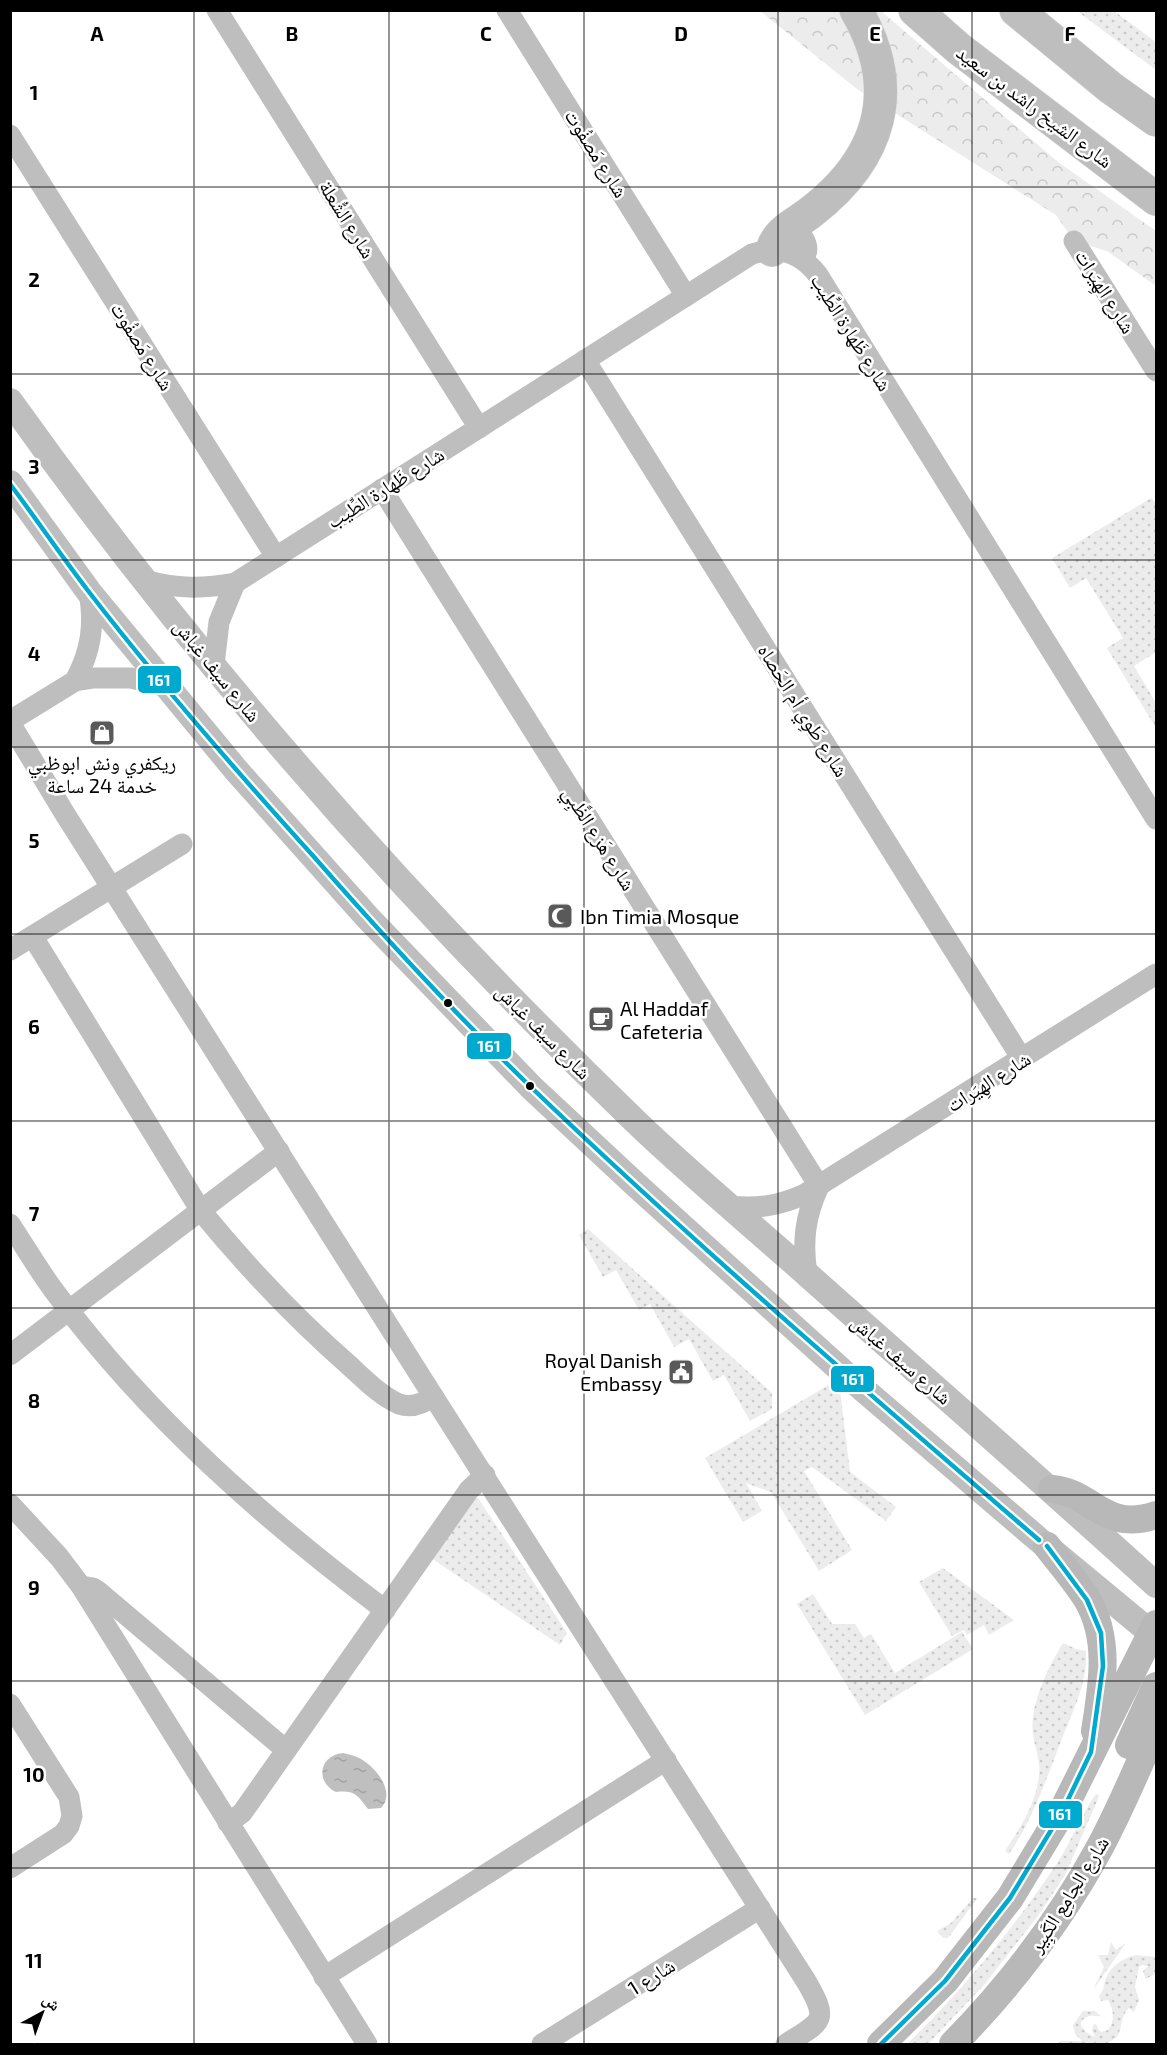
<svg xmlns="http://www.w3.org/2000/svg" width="1167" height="2055" viewBox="0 0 1167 2055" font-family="'Exo 2','Noto Naskh Arabic',sans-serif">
  <defs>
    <pattern id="grass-dots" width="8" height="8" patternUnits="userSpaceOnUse" patternTransform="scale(1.5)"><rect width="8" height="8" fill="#ececec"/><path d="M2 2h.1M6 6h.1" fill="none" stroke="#c9c9c9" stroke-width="1.8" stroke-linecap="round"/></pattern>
    <pattern id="forest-crowns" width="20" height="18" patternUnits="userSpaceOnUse" patternTransform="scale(1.5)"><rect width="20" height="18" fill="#ececec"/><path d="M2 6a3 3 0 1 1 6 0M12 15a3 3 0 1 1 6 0" fill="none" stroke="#c9c9c9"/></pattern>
    <pattern id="water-ripples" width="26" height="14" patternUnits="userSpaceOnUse" patternTransform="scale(1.5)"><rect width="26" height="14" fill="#bfbfbf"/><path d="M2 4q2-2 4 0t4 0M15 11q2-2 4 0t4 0" fill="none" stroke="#a2a2a2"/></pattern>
  </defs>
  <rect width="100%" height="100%" fill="#fff"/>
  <!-- grass -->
  <g fill="url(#grass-dots)">
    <path d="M1077 11H1114L1156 42V70Z"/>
    <path d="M1151 498 1156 503V652L1134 666 1156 703V728L1107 648 1123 638 1086 578 1070 588 1052 558Z"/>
    <path d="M588 1229 772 1393V1409L750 1421 724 1375 713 1381 689 1339 674 1347 650 1304 639 1310 616 1270 603 1277 579 1235Z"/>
    <path d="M832 1383 840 1390 850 1472 896 1507 886 1521 812 1467 804 1471 852 1550 819 1571 771 1492 746 1483 762 1511 743 1522 705 1458Z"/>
    <path d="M478 1498 567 1633 560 1645 431 1558 470 1500Z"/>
    <path d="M943 1568 1014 1620 989 1635 984 1625 967 1635 964 1630 952 1636 919 1582Z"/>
    <path d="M813 1594 832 1624H855L864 1638 871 1634 895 1673 962 1632 973 1649 865 1715 797 1604Z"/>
    <path d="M1063 1643 1076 1649 1086 1651C1088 1680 1074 1709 1063 1736 1047 1777 1034 1817 1009 1854L1005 1851C1020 1829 1036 1803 1039 1776 1041 1761 1035 1748 1033 1735 1029 1705 1048 1668 1063 1643Z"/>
    <path d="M1096 1794 1099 1795 1098 1799 1065 1875 1038 1916 984 1985 928 2044H907C964 1989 1014 1928 1058 1862 1072 1840 1081 1815 1096 1794Z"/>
    <path d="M974 1897 977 1899 948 1938H943L937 1931 951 1923Z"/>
    <path d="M1111 1942 1116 1950 1126 1943 1093 1990 1104 1967 1098 1955H1108Z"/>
    <path d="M1136 1955 1156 1957V1973L1146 1979 1143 1971 1148 1966 1142 1965 1139 1967 1135 1987 1139 2000 1134 2012 1129 2008C1120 2018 1123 2022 1119 2033 1111 2051 1074 2045 1057 2044L1061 2041H1082L1075 2034 1073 2025 1083 2011H1095L1101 2016C1097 2017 1092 2014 1087 2017 1073 2023 1087 2034 1095 2037L1092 2030 1094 2024 1097 2025 1098 2029 1101 2032 1108 2030C1115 2021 1114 2010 1108 2000L1101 2001 1099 1996C1105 1988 1103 1986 1106 1978 1112 1965 1123 1958 1136 1955Z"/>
  </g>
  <!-- forest -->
  <path fill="url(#forest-crowns)" d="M760 11H881L1058 162 1156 231V286L1107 251 1074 241 1056 215 857 89Z"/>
  <!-- water -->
  <path fill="url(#water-ripples)" d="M343 1753C347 1754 353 1755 357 1757 374 1764 397 1792 381 1808L368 1809C357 1795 355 1790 336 1792 315 1782 319 1755 343 1753Z"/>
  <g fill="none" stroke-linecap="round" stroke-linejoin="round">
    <!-- primary casing -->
    <g stroke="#dbdbdb" stroke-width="34">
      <g id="primary">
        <path d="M915 10 958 48 1156 199"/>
        <path d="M1016 10 1111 88 1156 120"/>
        <path d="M772 250C778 230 796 224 811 212 881 158 902 89 856 10"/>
      </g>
    </g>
    <!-- minor -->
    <g stroke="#bebebe" stroke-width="21">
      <path d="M217 10 479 428"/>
      <path d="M507 10 686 296"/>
      <path d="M10 135 276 557"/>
      <path d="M794 224C801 235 813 246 803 259"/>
      <path d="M1074 241 1156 371"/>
      <path d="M585 360 1022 1059"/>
      <path d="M382 489 819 1186"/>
      <path d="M145 580C176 589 203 589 235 583L752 254C778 245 801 253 818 275L1156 819"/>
      <path d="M214 665 219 622 235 583"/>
      <path d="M75 681C91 651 95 625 89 592"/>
      <path d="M10 721 75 681 94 678H131L168 687"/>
      <path d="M10 723 65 814 433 1396 806 1981C830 2022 822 2021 786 2044"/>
      <path d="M33 937 201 1211C247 1267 296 1319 351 1367 365 1380 381 1396 399 1404 411 1408 423 1404 433 1396"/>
      <path d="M10 950 182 844"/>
      <path d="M729 1206C757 1209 779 1206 805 1194L1156 974"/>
      <path d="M10 1224C26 1248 40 1273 58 1296 149 1418 264 1519 385 1610"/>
      <path d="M807 1274C802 1242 805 1216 819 1186"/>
      <path d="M10 1355 279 1151"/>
      <path d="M10 1504 59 1557 81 1586 367 2044"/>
      <path d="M81 1586 93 1588 99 1592 286 1750"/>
      <path d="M10 1704 69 1797 72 1816 69 1826 63 1834 10 1868"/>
      <path d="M228 1823 242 1813 469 1490 485 1475"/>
      <path d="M324 1977 666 1760"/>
      <path d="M542 2044 760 1908"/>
    </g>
    <!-- tertiary -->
    <g stroke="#bebebe" stroke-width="26">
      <path d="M10 401C195 660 406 900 635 1121 691 1175 751 1224 809 1276 925 1379 1042 1481 1156 1585"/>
      <path d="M10 483 89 592 236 770 368 918 532 1088 635 1184 843 1372 1039 1540 1156 1637"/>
    </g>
    <!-- secondary -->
    <g stroke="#b8b8b8" stroke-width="28">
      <path d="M1052 1489C1093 1492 1103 1533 1156 1515"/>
      <path d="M1047 1546C1060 1563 1075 1580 1087 1599 1111 1640 1102 1686 1095 1731"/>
      <path d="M1129 1745 1156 1686"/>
      <path d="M881 2044 945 1981 1010 1898 1062 1812 1156 1624"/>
      <path d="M953 2044C1010 1986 1061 1919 1100 1847 1121 1808 1138 1766 1156 1727"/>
    </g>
    <!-- primary -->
    <use href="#primary" stroke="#bebebe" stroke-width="33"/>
    <!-- bus-1 casing -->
    <g stroke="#fff" stroke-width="9">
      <g id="bus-1">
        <path d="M10 484C37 520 62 557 89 592 160 684 237 772 315 858 385 938 458 1017 534 1090 697 1246 868 1393 1039 1540"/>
        <path d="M881 2044 945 1981 1010 1898 1062 1812 1091 1752 1103 1666 1101 1633 1087 1600 1047 1546"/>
      </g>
    </g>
    <!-- bus-1 -->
    <use href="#bus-1" stroke="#00a9ce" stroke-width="4.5"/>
  </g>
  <!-- grid -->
  <path fill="none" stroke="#000" stroke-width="1.5" stroke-opacity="0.55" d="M194 10V2044M389 10V2044M584 10V2044M778 10V2044M972 10V2044M10 187H1156M10 374H1156M10 560H1156M10 747H1156M10 934H1156M10 1121H1156M10 1308H1156M10 1495H1156M10 1681H1156M10 1868H1156"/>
  <!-- icons -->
  <defs>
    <g id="shop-square" transform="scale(1.35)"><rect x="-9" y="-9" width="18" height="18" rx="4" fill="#595959" stroke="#fff"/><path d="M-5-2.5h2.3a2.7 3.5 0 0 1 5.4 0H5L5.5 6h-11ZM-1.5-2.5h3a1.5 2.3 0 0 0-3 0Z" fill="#fff"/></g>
    <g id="mosque-square" transform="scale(1.35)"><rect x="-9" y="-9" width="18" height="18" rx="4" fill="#595959" stroke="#fff"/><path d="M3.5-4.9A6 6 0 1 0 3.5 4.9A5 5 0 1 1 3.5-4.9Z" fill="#fff"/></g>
    <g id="cafe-square" transform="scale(1.35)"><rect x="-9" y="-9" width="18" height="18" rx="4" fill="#595959" stroke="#fff"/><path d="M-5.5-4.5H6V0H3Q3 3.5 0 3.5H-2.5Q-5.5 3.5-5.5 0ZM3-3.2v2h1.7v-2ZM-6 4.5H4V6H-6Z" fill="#fff"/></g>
    <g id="civic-square" transform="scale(1.35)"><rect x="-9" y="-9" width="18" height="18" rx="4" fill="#595959" stroke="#fff"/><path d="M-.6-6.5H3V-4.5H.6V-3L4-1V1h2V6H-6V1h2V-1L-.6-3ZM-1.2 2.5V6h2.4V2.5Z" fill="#fff"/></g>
  </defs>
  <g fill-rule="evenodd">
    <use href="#shop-square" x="102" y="733"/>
    <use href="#mosque-square" x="560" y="916"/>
    <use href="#cafe-square" x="601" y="1019"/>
    <use href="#civic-square" x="681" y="1372"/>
  </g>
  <!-- markers -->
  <g fill="#000" stroke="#fff" stroke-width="2">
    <circle cx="448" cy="1003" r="5"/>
    <circle cx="530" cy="1086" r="5"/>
  </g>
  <g text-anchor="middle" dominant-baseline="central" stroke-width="5" stroke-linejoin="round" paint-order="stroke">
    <!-- street labels -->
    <g font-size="20" fill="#000" stroke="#fff">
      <text transform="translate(1035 106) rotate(37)">شارع الشيخ راشد بن سعيد</text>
      <text transform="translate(597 153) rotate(58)">شارع مَصفُوت</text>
      <text transform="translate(348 219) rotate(58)">شارع الشُّعلة</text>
      <text transform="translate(1106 291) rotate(58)">شارع الهِيَرات</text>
      <text transform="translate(852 332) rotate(58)">شارع ظَهارة الطِّيب</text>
      <text transform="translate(143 346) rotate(58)">شارع مَصفُوت</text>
      <text transform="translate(385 487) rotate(-32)">شارع ظَهارة الطِّيب</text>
      <text transform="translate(218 670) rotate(51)">شارع سيف غباش</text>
      <text transform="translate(804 710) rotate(58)">شارع طَوِي أم الحَصاه</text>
      <text transform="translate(600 838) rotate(58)">شارع هَزع الظَّبِي</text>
      <text transform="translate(544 1031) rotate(45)">شارع سيف غباش</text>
      <text transform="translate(988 1081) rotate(-32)">شارع الهِيَرات</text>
      <text transform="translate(902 1359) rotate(41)">شارع سيف غباش</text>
      <text transform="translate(1068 1894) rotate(-58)">شارع الجامِع الكَبِير</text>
      <text transform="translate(651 1976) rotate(-32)">شارع 1</text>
    </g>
    <!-- poi labels -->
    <g font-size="20" fill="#000" stroke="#fff" text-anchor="start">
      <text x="102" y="762" text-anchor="middle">ريكفري ونش ابوظبي<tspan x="102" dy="23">خدمة 24 ساعة</tspan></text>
      <text x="580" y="916">Ibn Timia Mosque</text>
      <text x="620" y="1008">Al Haddaf<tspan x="620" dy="23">Cafeteria</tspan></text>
      <text x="662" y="1360" text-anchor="end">Royal Danish<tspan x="662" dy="23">Embassy</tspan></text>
    </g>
  </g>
  <g font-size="20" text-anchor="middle" font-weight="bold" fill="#000" stroke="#fff" stroke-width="5" stroke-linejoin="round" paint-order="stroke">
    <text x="97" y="41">A</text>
    <text x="292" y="41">B</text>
    <text x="486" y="41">C</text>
    <text x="681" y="41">D</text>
    <text x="875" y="41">E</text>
    <text x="1070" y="41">F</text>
    <text x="34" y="100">1</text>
    <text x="34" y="287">2</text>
    <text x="34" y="474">3</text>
    <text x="34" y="661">4</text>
    <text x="34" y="848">5</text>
    <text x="34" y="1034">6</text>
    <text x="34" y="1221">7</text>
    <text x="34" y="1408">8</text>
    <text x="34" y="1595">9</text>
    <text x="34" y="1782">10</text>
    <text x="34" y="1968">11</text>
  </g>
  <g stroke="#fff" stroke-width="2">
    <rect x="137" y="665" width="45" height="29" rx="6" fill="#00a9ce"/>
    <rect x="466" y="1032" width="46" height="28" rx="6" fill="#00a9ce"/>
    <rect x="830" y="1365" width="45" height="28" rx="6" fill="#00a9ce"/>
    <rect x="1038" y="1800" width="45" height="29" rx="6" fill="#00a9ce"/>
  </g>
  <g font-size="16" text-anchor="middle" font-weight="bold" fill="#fff">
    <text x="159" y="686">161</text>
    <text x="489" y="1052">161</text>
    <text x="853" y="1385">161</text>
    <text x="1060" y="1820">161</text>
  </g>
  <!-- border -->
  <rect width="1167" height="2055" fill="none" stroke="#000000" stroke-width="24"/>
  <!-- north arrow -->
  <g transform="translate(42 2013) rotate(41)" stroke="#ffffff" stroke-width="4.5" paint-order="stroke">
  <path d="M0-4.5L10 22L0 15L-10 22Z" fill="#000000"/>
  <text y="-9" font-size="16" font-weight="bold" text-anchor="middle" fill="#000000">ش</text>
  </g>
</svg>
